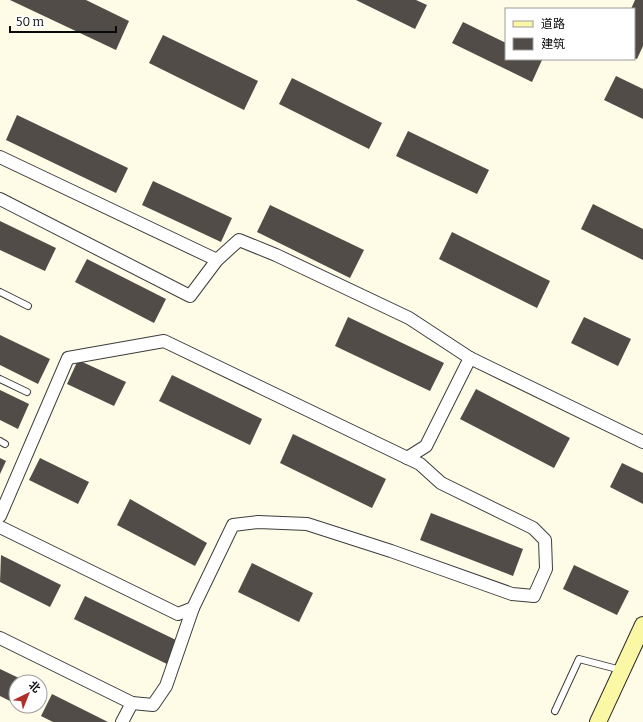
<svg xmlns="http://www.w3.org/2000/svg" width="643" height="722" viewBox="0 0 643 722" font-family="Bitter,'Noto Sans SC',serif">
  <rect width="100%" height="100%" fill="#fefbe7"/>
  <!-- building -->
  <g fill="#514c47">
    <path d="M10 0H86L129 21 116 50Z"/>
    <path d="M356 0H416L427 5 415 29Z"/>
    <path d="M635 0H643V46L637 59 634 58V9H631Z"/>
    <path d="M463 22 506 43V59H539L542 60 532 82 452 43Z"/>
    <path d="M163 35 258 81 244 110 149 63Z"/>
    <path d="M616 76 643 89V119L604 100Z"/>
    <path d="M292 78 382 123 369 149 279 104Z"/>
    <path d="M17 115 128 168 116 193 6 140Z"/>
    <path d="M408 131 489 170 477 194 396 156Z"/>
    <path d="M153 181 232 218 221 242 142 205Z"/>
    <path d="M593 204 643 229V260L581 229Z"/>
    <path d="M270 205 364 250 350 278 257 232Z"/>
    <path d="M0 221 56 248 45 271 0 250Z"/>
    <path d="M452 232 550 281 537 308 439 259Z"/>
    <path d="M87 259 166 299 154 323 75 282Z"/>
    <path d="M348 317 444 363 430 391 335 346Z"/>
    <path d="M584 317 631 339 618 366 571 343Z"/>
    <path d="M0 335 50 359 38 384 0 365Z"/>
    <path d="M78 360 126 382 114 406 67 384Z"/>
    <path d="M172 375 262 419 250 445 159 401Z"/>
    <path d="M476 389 570 438 554 468 460 419Z"/>
    <path d="M0 390 29 404 18 429 0 420Z"/>
    <path d="M293 434 386 479 372 508 280 463Z"/>
    <path d="M0 458 6 461 0 474Z"/>
    <path d="M40 458 89 482 78 504 29 480Z"/>
    <path d="M622 463 643 473V504L610 487Z"/>
    <path d="M130 499 207 543 195 566 117 525Z"/>
    <path d="M431 513 523 549 513 576 420 540Z"/>
    <path d="M1 555 61 585 50 607 0 582Z"/>
    <path d="M252 563 313 593 299 622 238 592Z"/>
    <path d="M574 565 629 591 617 615 563 589Z"/>
    <path d="M85 596 178 641 167 664 74 619Z"/>
    <path d="M0 669 23 680 22 682H16V695L12 702 0 696Z"/>
    <path d="M52 694 108 722H53L41 716Z"/>
  </g>
  <g fill="none" stroke-linecap="round" stroke-linejoin="round">
    <!-- lane casing -->
    <g stroke="#3d3d3d" stroke-width="8">
      <g id="lane">
        <path d="M0 292 28 306"/>
        <path d="M0 379 27 392"/>
        <path d="M0 441 5 444"/>
        <path d="M555 711 579 659 621 670"/>
      </g>
    </g>
    <!-- street casing -->
    <g stroke="#3d3d3d" stroke-width="14">
      <g id="street">
        <path d="M0 157 217 260"/>
        <path d="M0 199 190 296 217 260 239 240 276 255 409 318 470 358 426 446 407 458"/>
        <path d="M470 358 643 442"/>
        <path d="M0 516 68 358 164 341 420 464 441 483 533 528 545 540 546 569 534 596 512 594 391 551 307 524 258 522 233 525 193 608 178 614 0 527"/>
        <path d="M0 638 132 703 153 705 166 686 193 608"/>
        <path d="M122 722 132 703"/>
      </g>
    </g>
    <!-- secondary casing -->
    <g stroke="#2c2c2c" stroke-width="18">
      <path id="secondary" d="M598 722 643 625"/>
    </g>
    <!-- lane -->
    <use href="#lane" stroke="#fff" stroke-width="6"/>
    <!-- street -->
    <use href="#street" stroke="#fff" stroke-width="12"/>
    <!-- secondary -->
    <use href="#secondary" stroke="#fbf8a5" stroke-width="16"/>
  </g>
  <!-- legend -->
  <rect x="505" y="8" width="130" height="52" fill="#ffffff" stroke="#9d9d9d"/>
  <rect x="513" y="21" width="20" height="6" fill="#fbf8a5" stroke="#9d9d9d"/>
  <text x="541" y="28" font-size="12" fill="#0a0a0a">道路</text>
  <rect x="513" y="38" width="20" height="12" fill="#514c47" stroke="#9d9d9d"/>
  <text x="541" y="48" font-size="12" fill="#0a0a0a">建筑</text>
  <!-- north arrow -->
  <g transform="translate(28 694) rotate(43)"><circle r="19" fill="#ffffff" stroke="#9d9d9d"/>
  <path d="M0-3L7 15L0 10L-7 15Z" fill="#b12f2a"/>
  <text y="-6" font-size="11" font-weight="bold" text-anchor="middle" fill="#0a0a0a">北</text>
  </g>
  <!-- scale -->
  <path d="M10 26v6h106v-6" fill="none" stroke="#0a0a0a" stroke-width="2"/>
  <text x="16" y="26" font-size="12" fill="#0a0a0a" stroke="#ffffff" stroke-width="3" paint-order="stroke">50 m</text>
</svg>
